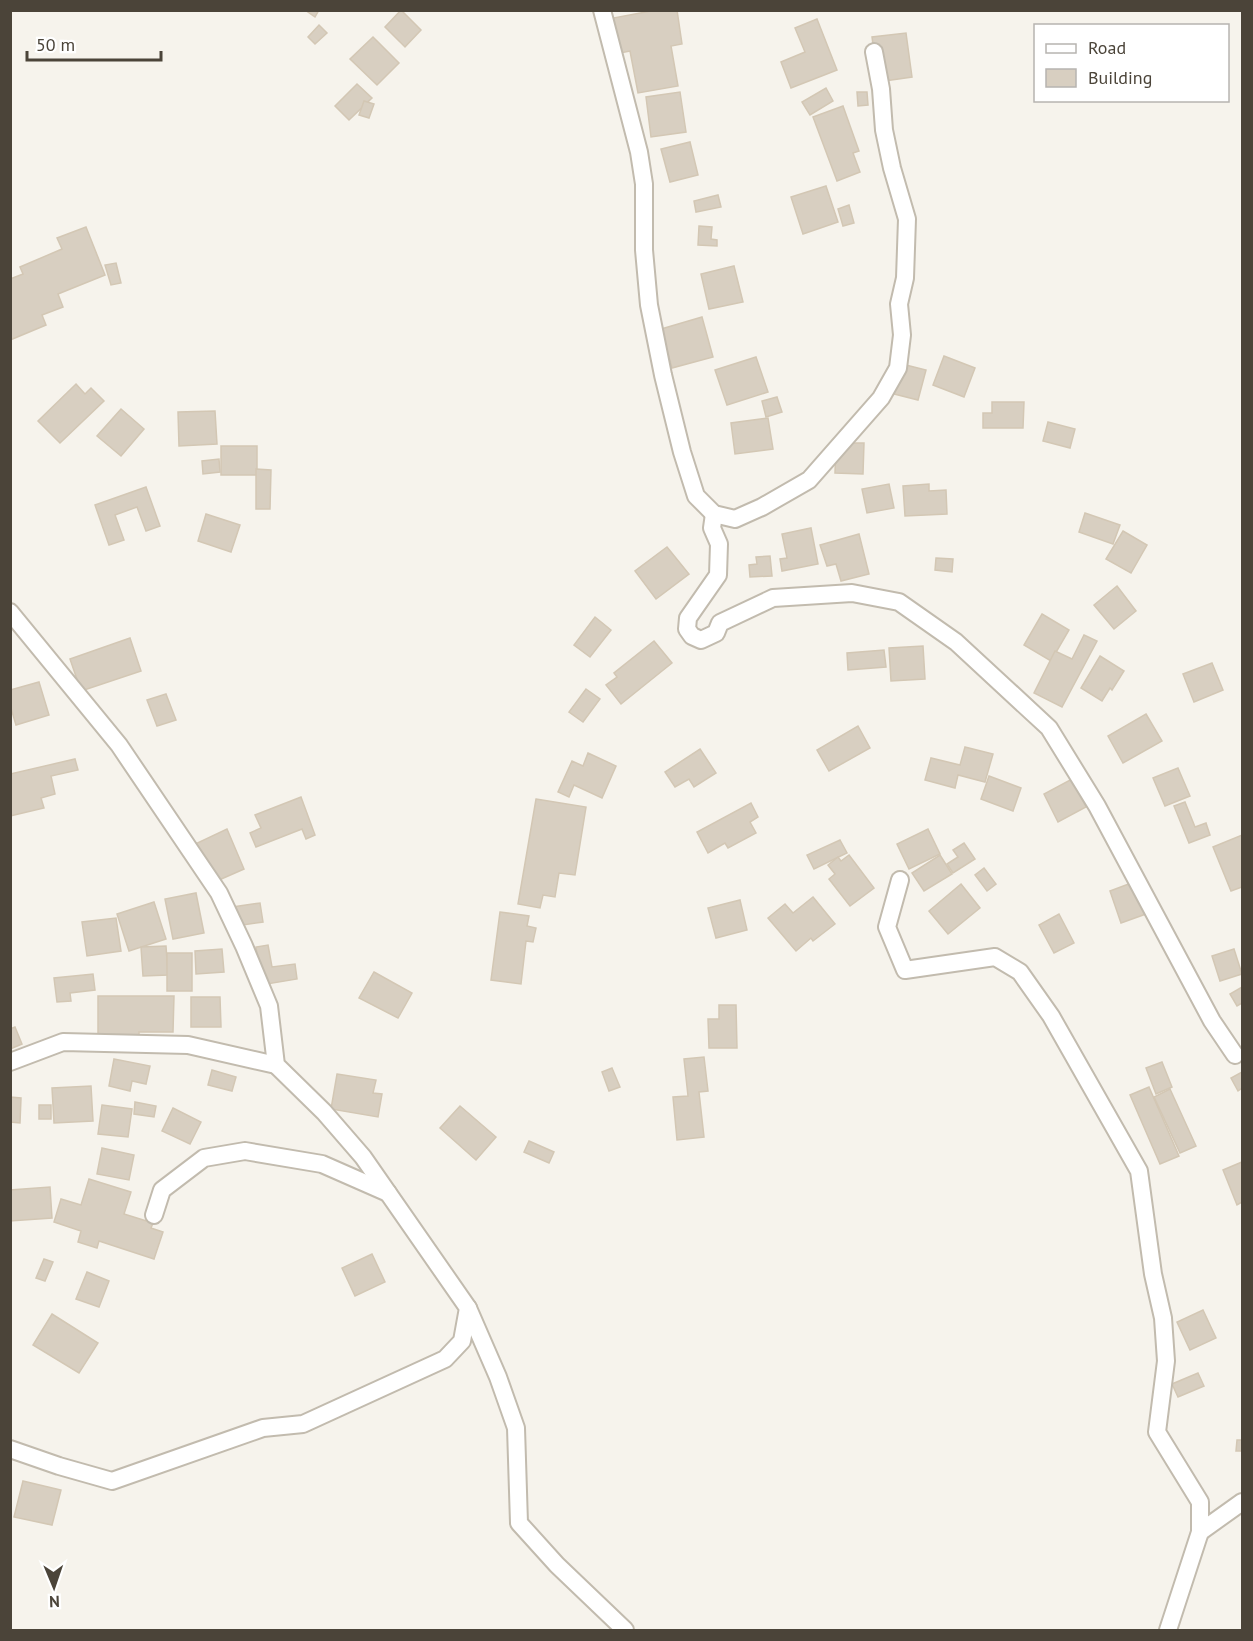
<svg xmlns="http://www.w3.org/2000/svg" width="1253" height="1641" viewBox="0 0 1253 1641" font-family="'PT Sans',sans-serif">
  <rect width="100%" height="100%" fill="#f6f3ec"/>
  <!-- building -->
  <g fill="#d8cfc1" stroke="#d3c7b4" stroke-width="1.5">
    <path d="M305 10H319L315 17Z"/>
    <path d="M401 10 421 30 405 47 385 27Z"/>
    <path d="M656 10H677L682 44 671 46 678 86 638 93 630 51 614 54 608 19Z"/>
    <path d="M817 19 837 70 791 88 781 62 805 52 795 28Z"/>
    <path d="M319 25 327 33 315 44 308 37Z"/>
    <path d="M906 33 912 77 878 82 872 37Z"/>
    <path d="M373 37 399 63 377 85 350 59Z"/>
    <path d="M357 84 372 98 349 120 335 106Z"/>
    <path d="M826 88 833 101 810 115 802 102Z"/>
    <path d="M680 92 686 132 651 137 646 97Z"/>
    <path d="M857 92H867L868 105 858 106Z"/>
    <path d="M364 101 374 104 369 118 359 115Z"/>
    <path d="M843 106 859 151 853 153 860 172 837 181 813 117Z"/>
    <path d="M690 142 698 175 670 182 661 149Z"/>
    <path d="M826 186 838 222 803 234 791 197Z"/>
    <path d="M718 195 721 207 696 212 694 201Z"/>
    <path d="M849 205 854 223 843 226 838 209Z"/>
    <path d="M699 226 712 227 711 239 717 240V246L698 245Z"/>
    <path d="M86 227 105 275 58 294 63 307 42 315 46 325 10 340V279L23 274 20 267 62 249 57 238Z"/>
    <path d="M116 263 121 283 111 285 105 265Z"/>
    <path d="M734 266 743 302 709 309 701 274Z"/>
    <path d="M702 317 713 357 672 368 661 329Z"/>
    <path d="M944 356 975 368 964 397 933 385Z"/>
    <path d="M756 357 768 392 727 405 715 370Z"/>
    <path d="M894 362 926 370 918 400 886 392Z"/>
    <path d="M76 384 85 394 91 388 104 401 60 443 38 421Z"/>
    <path d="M777 397 782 412 766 417 762 401Z"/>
    <path d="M992 402H1024L1023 428H983V413H992Z"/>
    <path d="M121 409 144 429 121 456 97 436Z"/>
    <path d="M215 411 217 444 179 446 178 412Z"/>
    <path d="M768 418 773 449 735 454 731 423Z"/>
    <path d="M1048 422 1075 429 1070 448 1043 441Z"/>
    <path d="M836 443H864L863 474 835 473Z"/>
    <rect x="221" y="446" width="36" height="29"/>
    <path d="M219 459 220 472 203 474 202 461Z"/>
    <path d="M256 469 271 470 270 509H256Z"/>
    <path d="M889 484 894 508 867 513 862 489Z"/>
    <path d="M929 484V491L946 490 947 514 905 516 903 486Z"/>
    <path d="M146 487 160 526 146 531 137 507 115 515 124 540 109 545 95 505Z"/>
    <path d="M1085 513 1120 525 1113 544 1079 532Z"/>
    <path d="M206 514 240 525 231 552 198 541Z"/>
    <path d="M811 528 818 564 782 571 780 559 787 558 782 534Z"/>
    <path d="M1123 531 1147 545 1131 573 1106 559Z"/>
    <path d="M859 534 869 574 841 581 836 564 827 566 820 545Z"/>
    <path d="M667 547 689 574 656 599 635 571Z"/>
    <path d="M770 556 772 576 750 577 749 565 757 564 756 557Z"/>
    <path d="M936 558 953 559 952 572 935 570Z"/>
    <path d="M1117 586 1136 611 1114 629 1094 605Z"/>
    <path d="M1042 614 1069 630 1051 661 1024 645Z"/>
    <path d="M595 617 611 630 590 657 574 645Z"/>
    <path d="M1084 635 1097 641 1062 707 1034 693 1055 651 1072 659Z"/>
    <path d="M130 638 141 671 81 691 70 659Z"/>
    <path d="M654 641 672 663 621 704 606 685 617 677 614 673Z"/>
    <path d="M923 646 925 679 891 681 889 648Z"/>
    <path d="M884 650 886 667 848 670 847 653Z"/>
    <path d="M1100 656 1124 671 1112 690 1110 688 1102 701 1081 688Z"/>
    <path d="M1212 663 1223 690 1194 702 1183 674Z"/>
    <path d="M39 682 49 715 16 725 10 705V690Z"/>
    <path d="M586 689 600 699 583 722 569 712Z"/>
    <path d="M166 694 176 720 157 726 147 700Z"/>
    <path d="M1146 714 1162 741 1123 763 1108 736Z"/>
    <path d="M858 726 870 748 829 771 817 750Z"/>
    <path d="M965 747 993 754 985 782 958 775 955 788 925 780 931 758 960 765Z"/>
    <path d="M700 749 716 773 694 787 689 779 675 787 665 772Z"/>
    <path d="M588 753 616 766 602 798 574 785 569 797 558 792 572 761 583 766Z"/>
    <path d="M75 759 78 770 51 776 55 794 41 798 44 808 10 816V774Z"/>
    <path d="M1178 768 1190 796 1165 806 1153 778Z"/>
    <path d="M989 776 1021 788 1013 811 981 799Z"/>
    <path d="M1072 779 1086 807 1058 822 1044 794Z"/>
    <path d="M301 797 315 835 306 839 302 829 256 847 250 833 261 828 255 815Z"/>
    <path d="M536 799 586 807 575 875 559 873 555 897 543 895 540 908 518 904Z"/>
    <path d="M1185 802 1195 827 1206 823 1210 835 1189 843 1174 806Z"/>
    <path d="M751 803 758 817 750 822 756 833 728 848 725 843 708 853 697 832Z"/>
    <path d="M227 829 244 869 210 884 193 845Z"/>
    <path d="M928 829 940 854 909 869 897 844Z"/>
    <path d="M1242 835V887L1231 891 1213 847Z"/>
    <path d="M840 840 847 853 814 869 807 855Z"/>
    <path d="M964 843 975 859 953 873 947 864 958 857 953 850Z"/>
    <path d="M849 855 874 888 850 906 829 879 835 874 828 865 838 857 841 861Z"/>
    <path d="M940 855 952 874 924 891 912 873Z"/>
    <path d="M984 868 996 884 987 891 975 875Z"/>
    <path d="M1134 882 1146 914 1121 923 1110 891Z"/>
    <path d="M961 884 980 908 948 934 929 911Z"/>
    <path d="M196 893 204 933 173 939 165 899Z"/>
    <path d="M813 897 835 924 813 941 811 938 796 951 768 918 785 904 793 913Z"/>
    <path d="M740 900 747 930 716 938 708 908Z"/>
    <path d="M154 902 166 939 129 951 117 914Z"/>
    <path d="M260 903 263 922 229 927 226 908Z"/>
    <path d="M500 912 529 916 527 926 536 928 533 942 526 941 521 984 491 980Z"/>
    <path d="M1059 914 1074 943 1054 953 1039 925Z"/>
    <path d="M116 918 121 951 87 956 82 922Z"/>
    <path d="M268 945 272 967 295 964 297 979 261 985 256 947Z"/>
    <path d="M166 946 168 975 143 976 141 947Z"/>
    <path d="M222 949 224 972 196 974 195 951Z"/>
    <path d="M1234 949 1242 974 1220 981 1212 956Z"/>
    <rect x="167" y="953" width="25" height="38"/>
    <path d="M374 972 412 993 398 1018 359 998Z"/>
    <path d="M93 974 95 990 70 993 71 1001 57 1002 54 978Z"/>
    <path d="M1242 987V1003L1237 1006 1230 994Z"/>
    <path d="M98 996H174L173 1032H139V1039H98Z"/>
    <path d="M191 997H220L221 1027H191Z"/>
    <path d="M719 1005H736L737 1048H709L708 1019H719Z"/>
    <path d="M15 1027 22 1044 10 1049V1029Z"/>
    <path d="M704 1057 708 1091 699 1092 704 1137 677 1140 673 1097 688 1096 684 1059Z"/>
    <path d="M114 1059 150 1066 146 1084 132 1081 130 1091 109 1086Z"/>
    <path d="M1162 1062 1172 1087 1156 1094 1146 1068Z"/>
    <path d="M612 1068 620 1087 609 1091 602 1072Z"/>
    <path d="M212 1070 236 1077 232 1091 208 1085Z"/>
    <path d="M1242 1072V1088L1238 1091 1231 1078Z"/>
    <path d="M337 1074 376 1080 373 1093 382 1094 378 1117 331 1109Z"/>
    <path d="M91 1086 93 1121 54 1123 52 1088Z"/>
    <path d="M1149 1087 1179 1156 1160 1164 1130 1095Z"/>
    <path d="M1170 1089 1196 1146 1180 1153 1154 1097Z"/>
    <path d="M10 1097 21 1098 20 1123 10 1122Z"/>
    <path d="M135 1102 156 1106 154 1117 134 1114Z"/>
    <rect x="39" y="1105" width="12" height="14"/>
    <path d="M102 1105 132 1109 128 1137 98 1134Z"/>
    <path d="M460 1106 496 1137 476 1160 440 1128Z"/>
    <path d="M173 1108 201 1122 190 1144 162 1131Z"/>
    <path d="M529 1141 554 1152 549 1163 524 1152Z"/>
    <path d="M102 1148 134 1155 129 1180 97 1174Z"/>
    <path d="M1242 1162V1202L1237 1205 1223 1170Z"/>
    <path d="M89 1179 131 1192 124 1214 153 1223 151 1228 163 1232 154 1259 99 1241 97 1248 78 1242 81 1231 54 1222 61 1199 81 1205Z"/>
    <path d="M50 1187 52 1218 10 1221V1190Z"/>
    <path d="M372 1254 385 1282 355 1296 342 1268Z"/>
    <path d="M44 1259 53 1262 45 1281 36 1278Z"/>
    <path d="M87 1272 109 1281 99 1307 76 1299Z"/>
    <path d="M1203 1310 1216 1338 1190 1350 1177 1322Z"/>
    <path d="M52 1314 98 1343 79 1373 33 1345Z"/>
    <path d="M1198 1373 1204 1386 1178 1397 1172 1384Z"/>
    <path d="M1237 1440H1242V1451H1236Z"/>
    <path d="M23 1481 61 1490 52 1525 14 1517Z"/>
  </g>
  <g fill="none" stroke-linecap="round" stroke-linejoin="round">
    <!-- minor casing -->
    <g stroke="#c2bbae" stroke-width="20">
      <g id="minor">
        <path d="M602 10 639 152 644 184V250L649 305 663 375 682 452 696 496 714 514 735 519 762 507 809 480 881 398 898 368 902 335 899 304 905 278 907 219 892 168 884 130 881 89 874 52"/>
        <path d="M714 514 712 528 719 544 718 575 688 618 687 629 692 636 701 640 716 633 720 623 773 598 852 593 899 602 956 642 1049 728 1097 806 1212 1021 1235 1055"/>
        <path d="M10 612 119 745 219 893 244 946 269 1006 276 1065 324 1112 363 1157 468 1308 462 1341 445 1359 303 1424 263 1428 112 1481 59 1466 10 1449"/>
        <path d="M900 880 887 927 905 970 995 957 1020 972 1051 1016 1139 1171 1153 1274 1163 1318 1166 1361 1157 1432 1200 1502V1532L1168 1630"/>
        <path d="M10 1062 63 1042 188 1045 276 1065"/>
        <path d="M154 1215 162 1190 204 1158 245 1151 322 1164 388 1193"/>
        <path d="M468 1308 498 1377 516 1428 519 1523 557 1565 625 1630"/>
        <path d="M1200 1532 1242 1502"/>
      </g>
    </g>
    <!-- minor -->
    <use href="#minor" stroke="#fff" stroke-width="16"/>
  </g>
  <!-- border -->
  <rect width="1253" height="1641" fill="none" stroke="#4b4439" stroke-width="24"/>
  <!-- legend -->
  <rect x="1034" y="24" width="195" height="78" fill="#ffffff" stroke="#b7b4b0" stroke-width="1.5"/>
  <rect x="1046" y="44" width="30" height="9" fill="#ffffff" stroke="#b7b4b0" stroke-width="1.5"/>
  <text x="1088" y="54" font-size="18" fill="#4b4439">Road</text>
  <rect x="1046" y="69" width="30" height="18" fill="#d8cfc1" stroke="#b7b4b0" stroke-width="1.5"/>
  <text x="1088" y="84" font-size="18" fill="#4b4439">Building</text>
  <!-- north arrow -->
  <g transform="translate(54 1587) rotate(178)" stroke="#ffffff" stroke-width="4.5" paint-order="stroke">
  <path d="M0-4.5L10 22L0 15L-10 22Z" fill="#4b4439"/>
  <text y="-9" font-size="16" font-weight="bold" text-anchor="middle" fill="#4b4439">N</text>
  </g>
  <!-- scale -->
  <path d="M27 51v9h134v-9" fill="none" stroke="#4b4439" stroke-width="3"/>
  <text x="36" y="51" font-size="18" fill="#4b4439" stroke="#ffffff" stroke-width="4.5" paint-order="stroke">50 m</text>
</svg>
